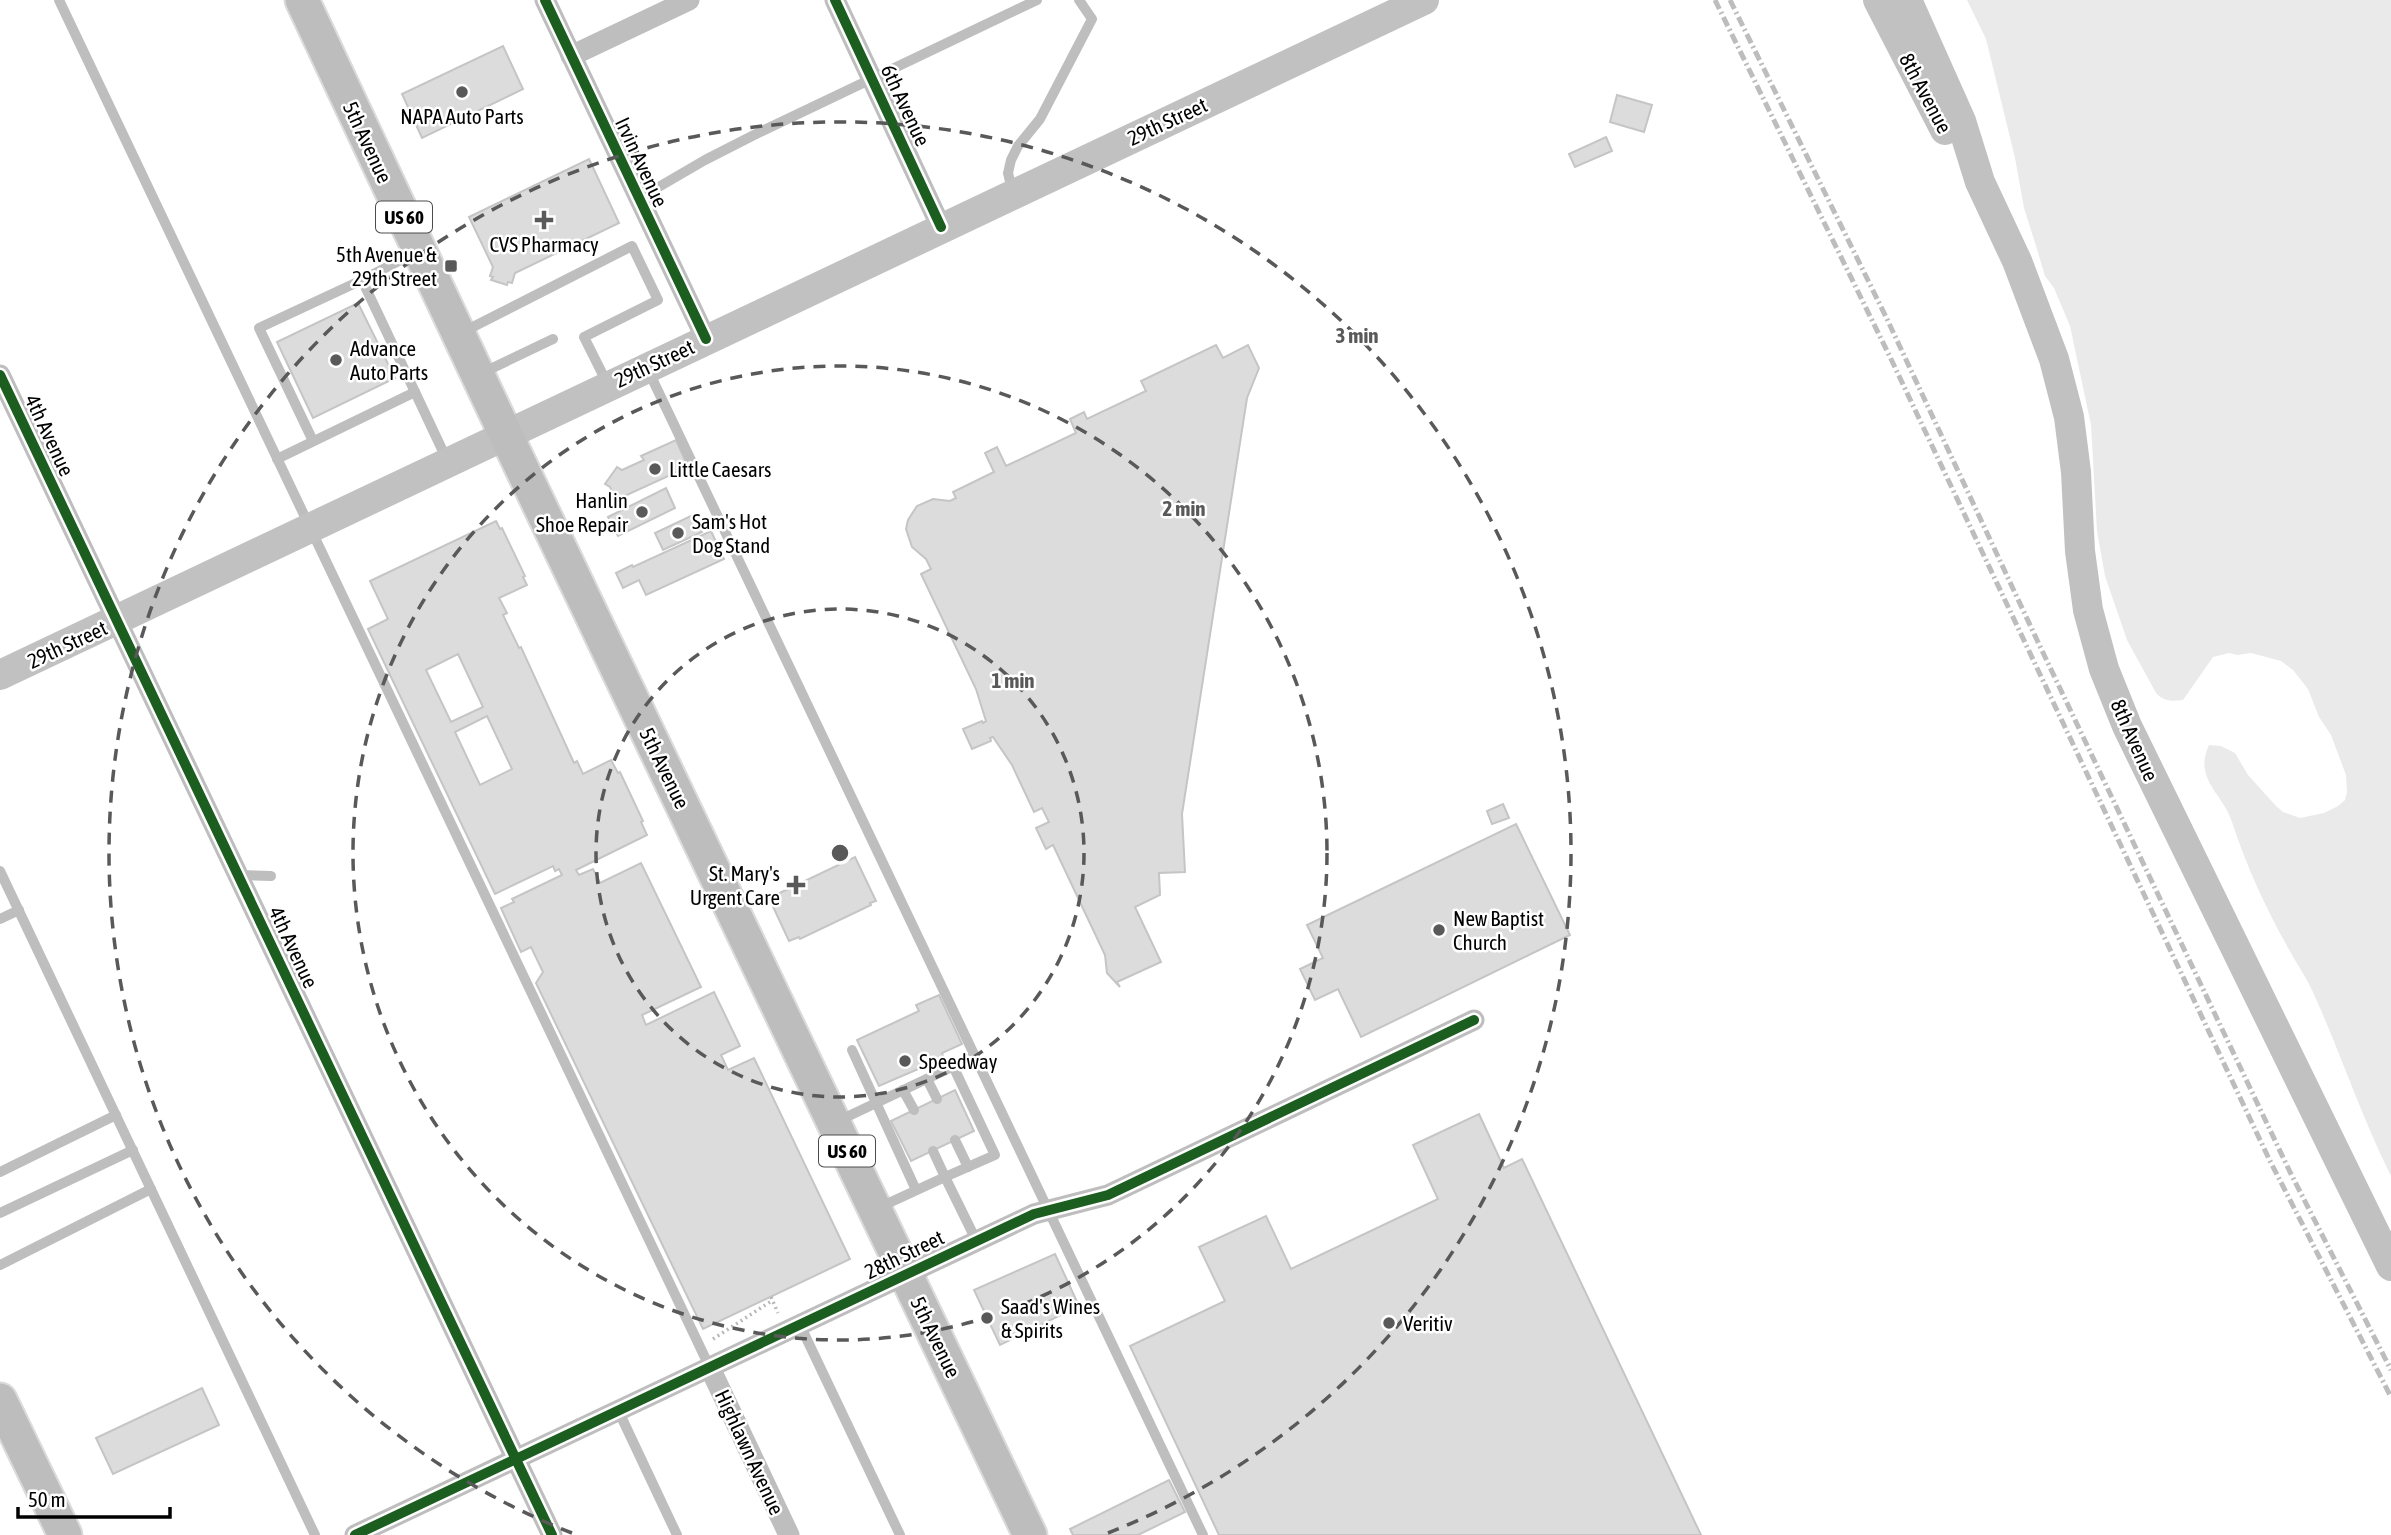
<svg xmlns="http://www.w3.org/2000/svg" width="2391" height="1535" viewBox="0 0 2391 1535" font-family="'Asap Condensed',sans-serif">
  <rect width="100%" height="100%" fill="#fff"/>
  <!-- green -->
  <path fill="#eaeaea" d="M1967 0H2391V1176C2361 1116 2340 1051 2312 990 2306 977 2298 966 2291 953 2267 911 2247 868 2232 822 2223 793 2193 779 2209 745L2221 746 2235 753 2248 775 2276 806 2283 812 2300 818 2324 813 2338 806 2345 800 2347 792 2346 775 2331 735 2319 717 2308 689 2293 670 2281 661 2251 653 2237 655 2229 653 2213 657 2183 700C2171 701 2164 702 2156 693L2127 640 2105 576 2097 531 2091 425 2070 326 2054 288 2045 276 2036 246 2024 208 2015 158 1986 39Z"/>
  <!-- building -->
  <g fill="#dcdcdc" stroke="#c5c5c5" stroke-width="2" fill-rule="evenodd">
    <path d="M503 46 523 89 422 138 402 94Z"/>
    <path d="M1617 95 1652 105 1644 132 1610 122Z"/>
    <path d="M1606 137 1612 151 1575 167 1569 154Z"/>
    <path d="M589 159 619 223 515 273 512 283 508 282 507 285 491 280 493 277 490 276 493 267 469 217Z"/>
    <path d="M358 303 395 378 313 418 277 342Z"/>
    <path d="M1216 345 1223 358 1248 345 1259 368 1247 398 1182 814 1185 872 1159 873 1160 895 1135 907 1161 962 1117 982 1120 987 1107 973 1105 955 1053 845 1046 849 1036 828 1049 822 1042 808 1034 812 1012 765 993 737 990 738 991 741 972 749 963 729 982 721 983 723 986 721 976 689 921 574 931 569 926 559 912 547 906 529 908 520 917 506 933 499 950 501 956 498 953 492 994 472 985 453 997 447 1006 466 1076 433 1070 419 1084 412 1087 419 1146 391 1141 381Z"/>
    <path d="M676 440 688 467 616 500 610 487 605 484 617 467 622 470 644 460 641 456Z"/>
    <path d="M666 488 675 508 618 536 608 517Z"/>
    <path d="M693 515 702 532 663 550 655 533Z"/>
    <path d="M496 521 500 529 502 528 525 576 523 577 527 585 499 598 507 613 503 615 519 648 521 647 574 763 577 761 583 774 611 760 618 773 620 772 643 821 641 822 647 835 576 870 579 875 593 869 600 883 641 863 701 987 642 1015 646 1025 714 992 740 1046 721 1055 728 1070 754 1058 850 1259 703 1329 536 983 543 972 531 947 521 952 501 908 514 902 512 899 562 875 559 869 555 871 553 866 495 894 368 629 388 619 370 581ZM458 654 483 707 451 722 426 670ZM487 716 512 769 480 785 455 732Z"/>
    <path d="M711 531 724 559 646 595 639 580 623 588 616 573 632 565 633 567Z"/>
    <path d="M1503 804 1509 818 1492 824 1487 811Z"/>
    <path d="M1516 824 1570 935 1361 1037 1338 989 1315 1000 1300 969 1323 958 1307 925Z"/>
    <path d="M855 857 876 901 870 903 871 905 800 939 799 937 789 941 769 898Z"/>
    <path d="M939 995 962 1044 942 1053 943 1056 932 1063 879 1086 857 1040 919 1011 916 1005Z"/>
    <path d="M955 1090 974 1131 911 1161 891 1121Z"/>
    <path d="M1479 1114 1504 1168 1522 1159 1701 1535H1219L1130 1346 1225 1301 1199 1247 1266 1216 1291 1269 1438 1199 1413 1145Z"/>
    <path d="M1055 1254 1079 1306 1000 1345 974 1290Z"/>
    <path d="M202 1388 219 1425 113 1474 96 1438Z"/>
    <path d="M1169 1480 1185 1512 1138 1535H1073L1070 1529Z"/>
  </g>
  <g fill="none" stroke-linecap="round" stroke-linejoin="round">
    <!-- primary casing -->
    <g stroke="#dbdbdb" stroke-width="37">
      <g id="primary">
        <path d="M302 0 506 435 1030 1535"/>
        <path d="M0 1400 65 1535"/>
      </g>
    </g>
    <!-- path -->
    <g stroke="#b8b8b8" stroke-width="3.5" stroke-dasharray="2 3.5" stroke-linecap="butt">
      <path d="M771 1297 778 1313"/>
      <path d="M713 1339 773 1300"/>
    </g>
    <!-- service -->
    <g stroke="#bebebe" stroke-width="10">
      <path d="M59 0 710 1368"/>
      <path d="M1013 194 1008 173 1011 160 1018 146 1040 119 1092 19 1079 0"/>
      <path d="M638 199 705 160 756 134 1037 0"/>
      <path d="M362 280 416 252"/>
      <path d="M461 333 632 246 658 300 584 337 608 385"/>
      <path d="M648 370 1203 1535"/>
      <path d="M480 374 553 339"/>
      <path d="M415 392 447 460"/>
      <path d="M277 459 415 392 362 280 259 328 313 441"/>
      <path d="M0 871 315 1535"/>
      <path d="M238 875 271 876"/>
      <path d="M0 919 19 910"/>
      <path d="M852 1050 916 1190"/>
      <path d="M927 1079 937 1099"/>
      <path d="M903 1090 914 1110"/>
      <path d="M836 1122 975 1056"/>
      <path d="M955 1140 968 1167"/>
      <path d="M933 1151 945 1177 995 1155 953 1066"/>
      <path d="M0 1172 116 1115"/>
      <path d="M878 1208 945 1177 976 1240"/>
      <path d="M0 1213 133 1150"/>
      <path d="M0 1265 151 1189"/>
      <path d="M800 1325 900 1535"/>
      <path d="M618 1410 677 1535"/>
    </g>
    <!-- minor -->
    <g stroke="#bebebe" stroke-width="21">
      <path d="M545 0 706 339"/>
      <path d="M835 0 941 227"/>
      <path d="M571 56 689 0"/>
      <path d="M0 375 552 1535"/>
      <path d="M710 1368 789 1535"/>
      <path d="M355 1535 1034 1214 1108 1195 1474 1020"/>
    </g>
    <!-- secondary -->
    <g stroke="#c1c1c1" stroke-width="30">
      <path d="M1878 0 1945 130"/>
      <path d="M1907 0 1961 121 1980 182 2017 261 2054 359 2069 417 2076 472 2080 551 2088 610 2104 669 2127 726 2391 1266"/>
      <path d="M0 675 1424 0"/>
    </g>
    <!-- primary -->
    <use href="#primary" stroke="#bdbdbd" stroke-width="33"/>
    <!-- rail -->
    <g stroke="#bdbdbd" stroke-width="5" stroke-dasharray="10 3.5 2 3.5" stroke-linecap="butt">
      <path d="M1715 0 1891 359 2270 1161 2391 1397"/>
      <path d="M1730 0 1887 319 2037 640 2290 1172 2391 1370"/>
    </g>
    <!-- cycleway casing -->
    <g stroke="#fff" stroke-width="15">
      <g id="cycleway">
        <path d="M545 0 706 339"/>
        <path d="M835 0 941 227"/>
        <path d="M0 375 552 1535"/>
        <path d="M355 1535 1034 1214 1108 1195 1474 1020"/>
      </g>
    </g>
    <!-- cycleway -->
    <use href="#cycleway" stroke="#1b5e20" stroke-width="10"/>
  </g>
  <!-- distance rings -->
  <g fill="none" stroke="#595959" stroke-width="3.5" stroke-dasharray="12 9">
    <circle cx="840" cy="853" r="244"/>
    <circle cx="840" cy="853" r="487"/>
    <path d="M572 1533A731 731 0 1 1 1108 1533"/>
  </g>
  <!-- markers -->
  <g fill="#595959" stroke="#fff" stroke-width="2.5">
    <circle cx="462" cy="92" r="7"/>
    <path d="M540.5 209.5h7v7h7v7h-7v7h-7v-7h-7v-7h7z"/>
    <rect x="444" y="259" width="14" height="14" rx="3.5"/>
    <circle cx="336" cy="360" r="7"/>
    <circle cx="655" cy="469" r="7"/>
    <circle cx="642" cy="512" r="7"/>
    <circle cx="678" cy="533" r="7"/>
    <path d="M792.5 874.5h7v7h7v7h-7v7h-7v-7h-7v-7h7z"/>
    <circle cx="1439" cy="930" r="7"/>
    <circle cx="905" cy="1061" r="7"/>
    <circle cx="987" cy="1318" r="7"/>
    <circle cx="1389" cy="1323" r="7"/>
  </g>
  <g text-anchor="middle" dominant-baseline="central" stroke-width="5" stroke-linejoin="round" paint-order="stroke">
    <!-- shield labels -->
    <g fill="#fff" stroke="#4c4c4c" stroke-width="2">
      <rect x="376" y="201.5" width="56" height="31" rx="5"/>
      <rect x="819" y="1135.5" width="56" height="31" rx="5"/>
    </g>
    <g font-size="19" font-weight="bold" fill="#000">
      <text x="404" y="217">US 60</text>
      <text x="847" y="1151">US 60</text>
    </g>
    <!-- street labels -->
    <g font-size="21" fill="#000" stroke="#fff">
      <text transform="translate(1926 93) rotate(62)">8th Avenue</text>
      <text transform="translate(906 105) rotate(65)">6th Avenue</text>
      <text transform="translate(1167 121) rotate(-25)">29th Street</text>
      <text transform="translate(368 142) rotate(65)">5th Avenue</text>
      <text transform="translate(642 162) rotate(65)">Irvin Avenue</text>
      <text transform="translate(654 363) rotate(-25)">29th Street</text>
      <text transform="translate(50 435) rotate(65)">4th Avenue</text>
      <text transform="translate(67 644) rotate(-25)">29th Street</text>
      <text transform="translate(2135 740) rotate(66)">8th Avenue</text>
      <text transform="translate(665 768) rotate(64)">5th Avenue</text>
      <text transform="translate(294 947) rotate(65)">4th Avenue</text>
      <text transform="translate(904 1254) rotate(-26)">28th Street</text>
      <text transform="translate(936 1337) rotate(64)">5th Avenue</text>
      <text transform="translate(750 1452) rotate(65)">Highlawn Avenue</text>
    </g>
    <!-- poi labels -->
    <g font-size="21" fill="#000" stroke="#fff" text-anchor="start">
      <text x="462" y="116" text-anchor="middle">NAPA Auto Parts</text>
      <text x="544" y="244" text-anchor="middle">CVS Pharmacy</text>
      <text x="437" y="254" text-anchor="end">5th Avenue &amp;<tspan x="437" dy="24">29th Street</tspan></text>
      <text x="350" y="348">Advance<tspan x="350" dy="24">Auto Parts</tspan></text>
      <text x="669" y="469">Little Caesars</text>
      <text x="628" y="500" text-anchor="end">Hanlin<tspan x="628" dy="24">Shoe Repair</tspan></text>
      <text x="692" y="521">Sam's Hot<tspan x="692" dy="24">Dog Stand</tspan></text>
      <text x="780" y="873" text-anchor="end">St. Mary's<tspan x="780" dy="24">Urgent Care</tspan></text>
      <text x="1453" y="918">New Baptist<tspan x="1453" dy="24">Church</tspan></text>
      <text x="919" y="1061">Speedway</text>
      <text x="1001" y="1306">Saad's Wines<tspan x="1001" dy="24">&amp; Spirits</tspan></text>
      <text x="1403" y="1323">Veritiv</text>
    </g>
  </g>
  <circle cx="840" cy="853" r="10" fill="#595959" stroke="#fff" stroke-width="3.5"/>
  <g font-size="21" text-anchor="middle" font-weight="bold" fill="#595959" stroke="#fff" stroke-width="5" stroke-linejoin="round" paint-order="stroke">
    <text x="1357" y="343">3 min</text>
    <text x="1184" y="516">2 min</text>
    <text x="1013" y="688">1 min</text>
  </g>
  <!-- scale -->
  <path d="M18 1507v10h152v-10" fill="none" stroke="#000000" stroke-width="3.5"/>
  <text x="28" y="1507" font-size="21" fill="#000000" stroke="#ffffff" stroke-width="5" paint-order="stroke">50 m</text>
</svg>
